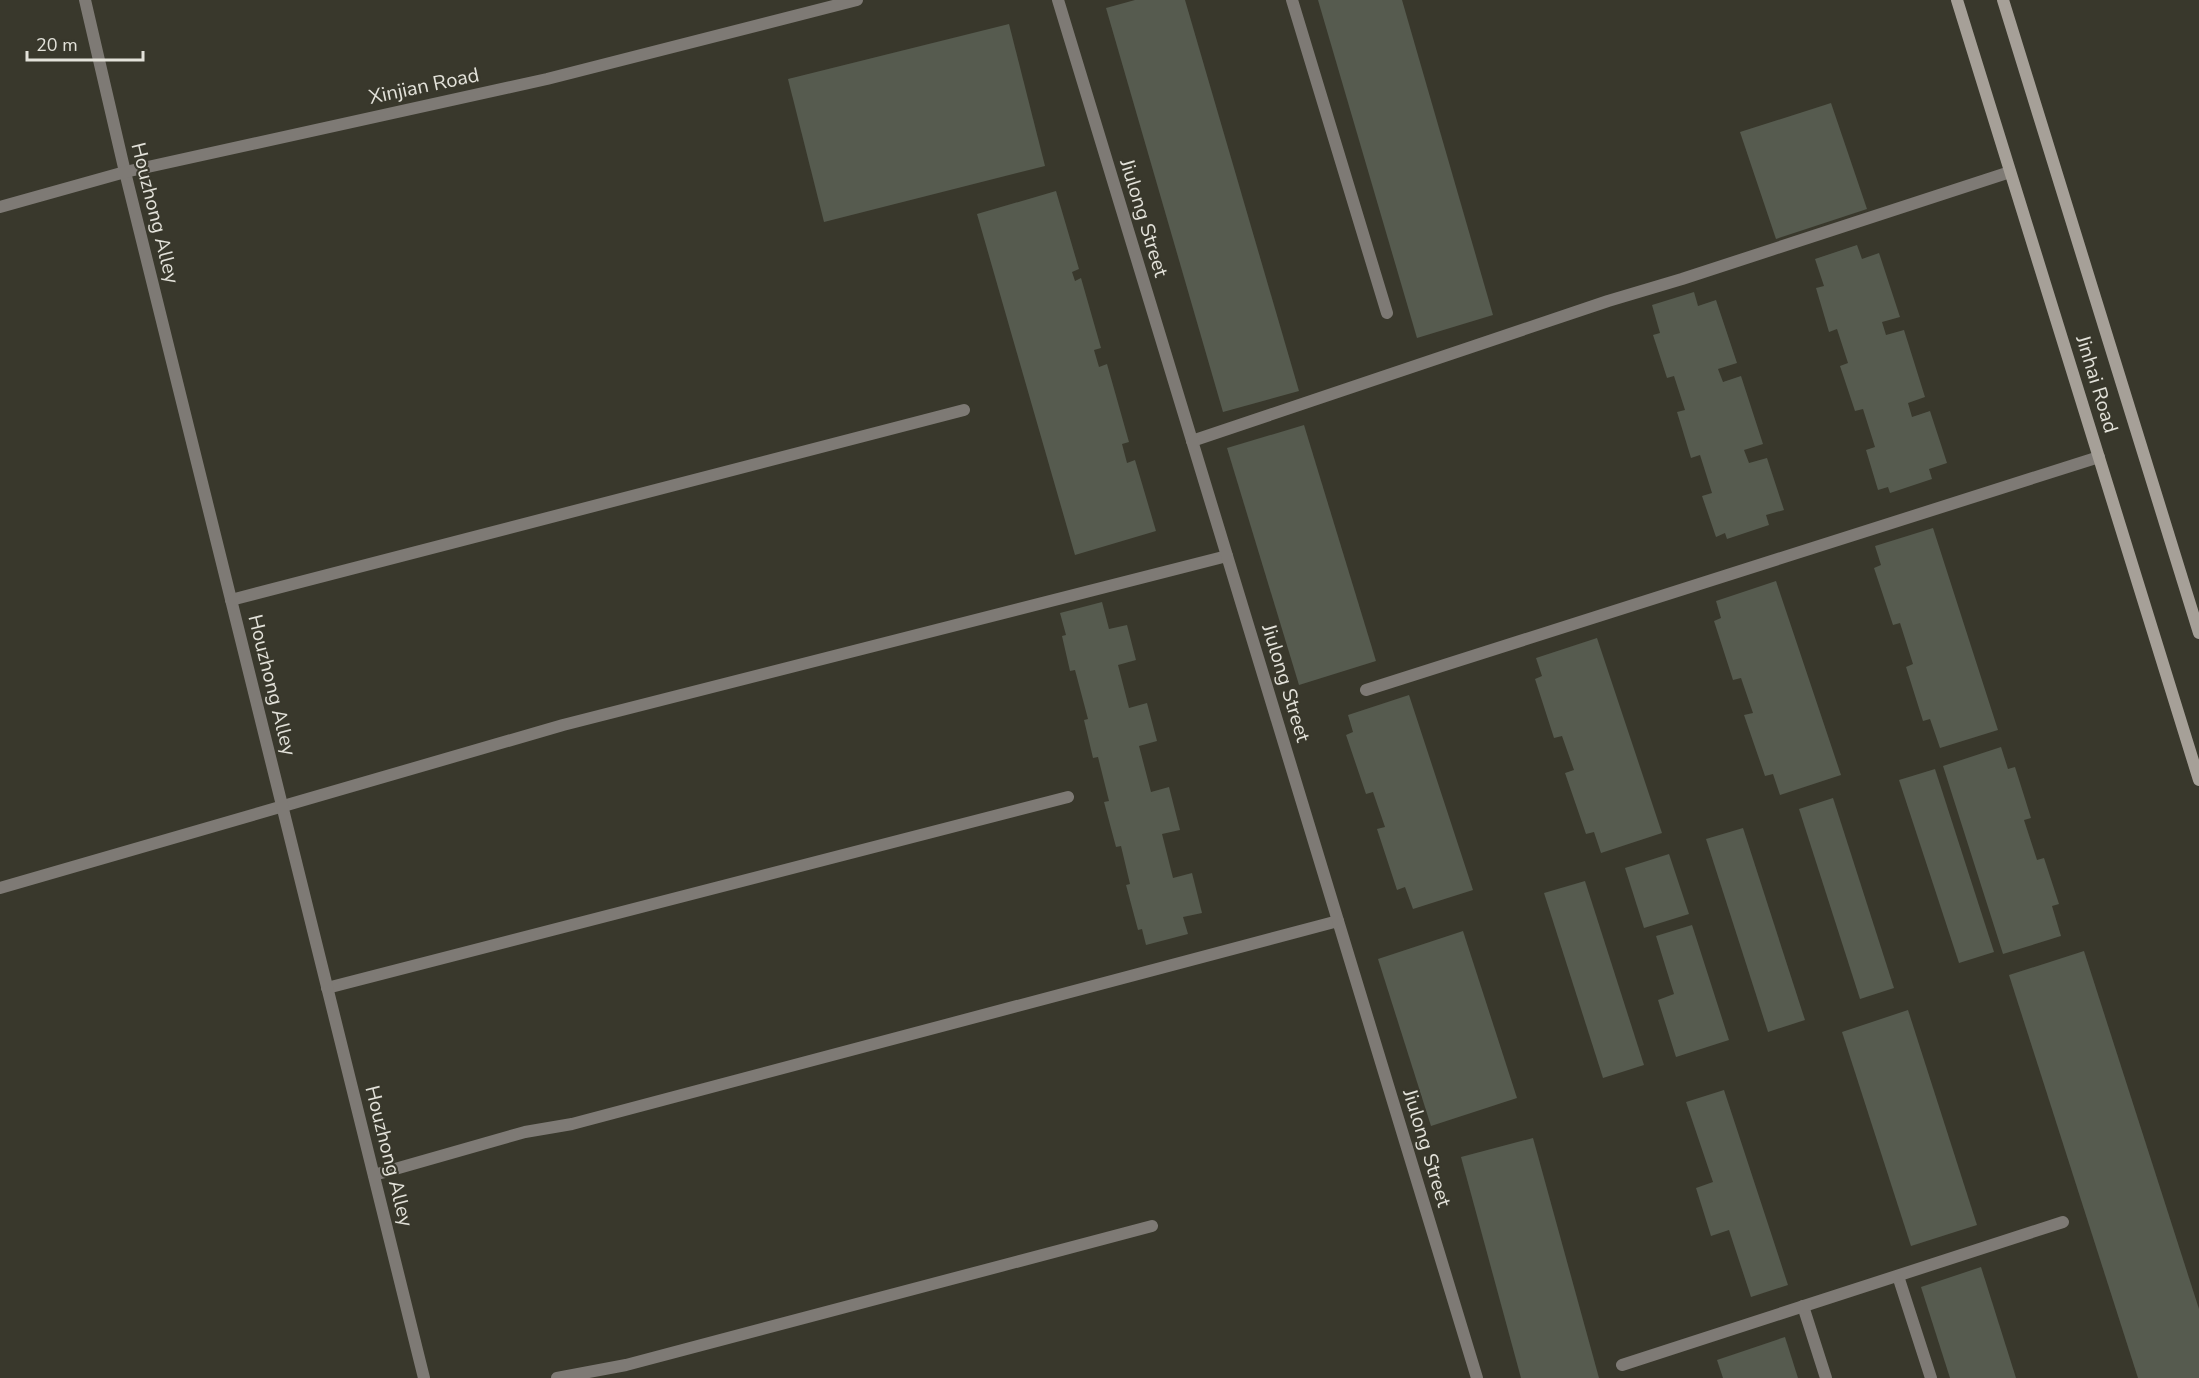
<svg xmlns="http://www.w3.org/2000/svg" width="2199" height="1378" viewBox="0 0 2199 1378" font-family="'Nunito Sans',sans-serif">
  <rect width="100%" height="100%" fill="#39382c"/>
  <!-- building -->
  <g fill="#565b4f">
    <path d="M1135 0H1185L1299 391 1223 412 1106 8Z"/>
    <path d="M1318 0H1402L1493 315 1417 338Z"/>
    <path d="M1009 24 1045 166 824 222 788 79Z"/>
    <path d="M1831 103 1867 209 1776 239 1740 132Z"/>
    <path d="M1056 191 1079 269 1072 272 1075 281 1081 278 1101 348 1094 350 1099 367 1107 364 1129 442 1122 444 1127 463 1135 460 1156 531 1075 555 977 214Z"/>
    <path d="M1857 245 1862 259 1879 253 1900 317 1882 322 1886 335 1904 330 1925 397 1908 403 1912 417 1930 411 1947 463 1929 469 1932 479 1890 493 1888 487 1878 490 1866 450 1875 447 1863 409 1855 411 1840 366 1848 363 1837 329 1829 332 1816 288 1824 286 1815 259Z"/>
    <path d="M1694 292 1698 306 1716 300 1737 363 1718 369 1723 382 1741 376 1763 444 1744 450 1749 463 1767 458 1784 510 1766 515 1769 525 1727 539 1725 533 1716 537 1702 496 1712 493 1700 455 1691 458 1677 412 1685 410 1674 376 1667 378 1653 335 1660 333 1652 305Z"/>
    <path d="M1304 425 1376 661 1299 685 1227 448Z"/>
    <path d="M1933 528 1998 730 1940 748 1930 719 1923 721 1906 667 1913 664 1900 623 1893 625 1874 568 1881 565 1875 546Z"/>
    <path d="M1776 581 1841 775 1780 795 1773 774 1765 776 1744 715 1753 713 1741 678 1733 680 1714 621 1721 618 1716 601Z"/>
    <path d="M1102 602 1109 629 1127 625 1136 660 1118 665 1129 708 1147 703 1157 741 1139 746 1151 792 1169 787 1180 830 1162 834 1173 878 1192 873 1202 913 1183 917 1188 934 1146 945 1142 929 1138 930 1126 885 1130 884 1121 846 1116 847 1104 802 1109 801 1098 757 1093 758 1084 720 1088 719 1075 670 1070 671 1062 636 1066 635 1060 613Z"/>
    <path d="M1597 638 1662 833 1601 853 1594 832 1586 834 1565 773 1574 770 1562 736 1554 738 1535 679 1542 676 1536 658Z"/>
    <path d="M1409 695 1473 890 1413 909 1405 887 1397 890 1377 829 1385 827 1373 792 1366 794 1346 735 1353 732 1348 715Z"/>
    <path d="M2001 747 2008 769 2015 767 2031 818 2024 820 2037 860 2044 858 2059 904 2052 906 2061 936 2003 954 1943 766Z"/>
    <path d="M1935 769 1994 952 1959 963 1899 780Z"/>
    <path d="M1833 798 1894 988 1860 999 1799 809Z"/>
    <path d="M1743 828 1805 1020 1768 1032 1706 839Z"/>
    <path d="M1669 854 1689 914 1644 928 1625 868Z"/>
    <path d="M1585 881 1644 1065 1603 1078 1544 893Z"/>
    <path d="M1692 925 1729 1040 1676 1057 1658 1000 1674 994 1656 936Z"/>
    <path d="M1463 931 1517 1098 1431 1126 1378 959Z"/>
    <path d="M2084 951 2199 1309V1378H2138L2009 975Z"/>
    <path d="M1908 1010 1977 1225 1911 1246 1842 1032Z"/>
    <path d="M1724 1090 1788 1285 1751 1297 1729 1230 1711 1236 1696 1188 1713 1182 1686 1102Z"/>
    <path d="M1533 1138 1599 1378H1521L1461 1157Z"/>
    <path d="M1981 1267 2016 1378H1950L1921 1287Z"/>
    <path d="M1785 1337 1798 1378H1723L1717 1360Z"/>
  </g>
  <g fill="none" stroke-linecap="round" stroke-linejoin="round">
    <!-- service -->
    <g stroke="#7e7a75" stroke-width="12">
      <path d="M1292 0 1387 313"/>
      <path d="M1192 441 1608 301 1682 279 2010 172"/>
      <path d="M231 600 964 410"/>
      <path d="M1366 690 2099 457"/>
      <path d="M0 888 563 725 1227 556"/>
      <path d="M327 988 1068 797"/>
      <path d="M374 1175 525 1132 572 1124 1338 921"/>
      <path d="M1898 1276 1931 1378"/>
      <path d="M1803 1306 1826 1378"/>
      <path d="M1622 1365 2063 1222"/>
      <path d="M557 1378 626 1365 1152 1226"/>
    </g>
    <!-- minor -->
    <g stroke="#7e7a75" stroke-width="12">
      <path d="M85 0 125 172 424 1378"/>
      <path d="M1058 0 1477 1378"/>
    </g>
    <!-- tertiary -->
    <path stroke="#7e7a75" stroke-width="12" d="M0 207 125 172 547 79 857 0"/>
    <!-- secondary -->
    <g stroke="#a6a098" stroke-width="12">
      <path d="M1957 0 2199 780"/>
      <path d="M2003 0 2199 633"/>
    </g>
  </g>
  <g text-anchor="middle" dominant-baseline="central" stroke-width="4.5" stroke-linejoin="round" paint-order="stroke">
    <!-- street labels -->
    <g font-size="20" fill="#e3e2da" stroke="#39382c">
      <text transform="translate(424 86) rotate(-12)">Xinjian Road</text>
      <text transform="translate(155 213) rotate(76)">Houzhong Alley</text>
      <text transform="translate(1144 218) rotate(73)">Jiulong Street</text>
      <text transform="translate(2097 384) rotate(73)">Jinhai Road</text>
      <text transform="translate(1286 683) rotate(73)">Jiulong Street</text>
      <text transform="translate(272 685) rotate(76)">Houzhong Alley</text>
      <text transform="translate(1427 1148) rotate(73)">Jiulong Street</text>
      <text transform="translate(389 1156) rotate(76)">Houzhong Alley</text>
    </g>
  </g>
  <!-- scale -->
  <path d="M27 51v9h116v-9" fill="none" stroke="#e3e2da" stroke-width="3"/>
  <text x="36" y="51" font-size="18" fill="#e3e2da" stroke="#39382c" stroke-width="4.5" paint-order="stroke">20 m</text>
</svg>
